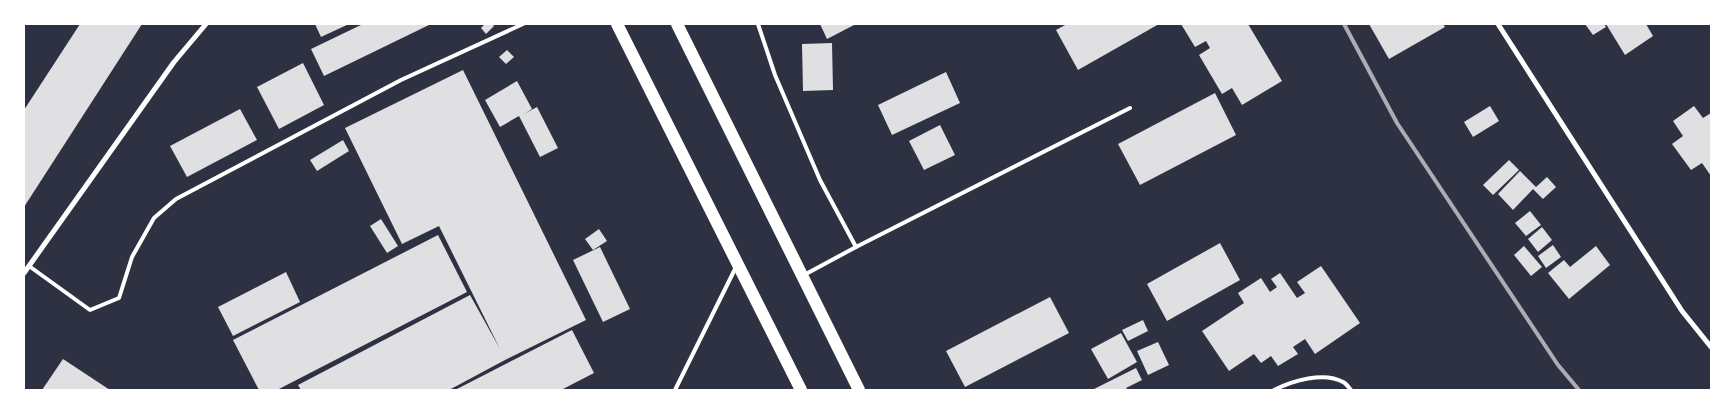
<svg xmlns="http://www.w3.org/2000/svg" width="1735" height="414" viewBox="0 0 1735 414" font-family="'Roboto Serif',serif">
  <rect width="100%" height="100%" fill="#2d3142"/>
  <!-- building -->
  <g fill="#e0e0e3">
    <path d="M80 24H142L24 207V110Z"/>
    <path d="M315 24H349L321 37Z"/>
    <path d="M363 24H431L324 76 311 49Z"/>
    <path d="M485 24H492L494 26 486 34 481 28Z"/>
    <path d="M820 24H856L827 39Z"/>
    <path d="M1067 24H1159L1078 70 1056 30Z"/>
    <path d="M1181 24H1248L1282 81 1242 105 1232 88 1222 94 1199 55 1210 48 1206 41 1195 47Z"/>
    <path d="M1369 24H1443L1445 27 1389 59Z"/>
    <path d="M1585 24H1604L1606 27 1593 35Z"/>
    <path d="M1606 24H1646L1653 36 1625 55Z"/>
    <path d="M832 43 833 90 803 91 802 44Z"/>
    <path d="M507 50 514 57 506 64 499 57Z"/>
    <path d="M303 63 324 105 279 129 257 87Z"/>
    <path d="M463 70 586 320 505 360 449 390H301L298 385 470 295 500 349 439 226 402 244 345 128Z"/>
    <path d="M946 72 960 103 892 135 878 105Z"/>
    <path d="M517 81 532 109 524 114 537 107 558 148 540 157 519 116 500 127 485 100Z"/>
    <path d="M1215 93 1236 135 1140 185 1118 144Z"/>
    <path d="M1490 106 1499 121 1473 137 1464 122Z"/>
    <path d="M1694 106 1703 118 1711 113V176L1702 163 1691 170 1672 144 1683 136 1673 121Z"/>
    <path d="M240 109 257 140 187 177 170 146Z"/>
    <path d="M940 125 955 155 924 170 909 141Z"/>
    <path d="M343 140 349 151 317 171 310 160Z"/>
    <path d="M1509 160 1519 170 1493 195 1483 185Z"/>
    <path d="M1520 171 1536 187 1547 177 1556 187 1543 199 1533 189 1513 210 1498 194Z"/>
    <path d="M1530 211 1541 225 1526 236 1515 223Z"/>
    <path d="M381 219 398 246 387 253 370 226Z"/>
    <path d="M1542 227 1552 240 1538 252 1528 239Z"/>
    <path d="M599 229 607 241 593 250 585 239Z"/>
    <path d="M438 235 467 292 277 390H259L233 340Z"/>
    <path d="M1220 243 1240 280 1167 321 1147 284Z"/>
    <path d="M1553 245 1561 257 1546 268 1538 256Z"/>
    <path d="M1524 246 1542 267 1531 276 1514 255Z"/>
    <path d="M1596 246 1610 265 1569 299 1548 273 1564 260 1570 267Z"/>
    <path d="M600 247 630 309 603 322 573 260Z"/>
    <path d="M1321 266 1360 323 1315 354 1305 339 1293 347 1298 354 1278 366 1271 356 1261 363 1254 354 1229 371 1202 331 1244 303 1238 293 1261 278 1270 292 1277 287 1271 279 1280 273 1297 298 1305 293 1297 282Z"/>
    <path d="M286 272 300 302 233 336 218 307Z"/>
    <path d="M1050 297 1069 333 965 387 946 351Z"/>
    <path d="M1143 320 1148 331 1128 341 1122 330Z"/>
    <path d="M572 330 594 373 561 390H455Z"/>
    <path d="M1121 333 1137 362 1108 379 1091 349Z"/>
    <path d="M1158 342 1169 365 1148 375 1137 351Z"/>
    <path d="M63 359 110 390H42Z"/>
    <path d="M1136 368 1142 380 1126 388 1128 390H1092Z"/>
  </g>
  <g fill="none" stroke-linecap="round" stroke-linejoin="round">
    <!-- service -->
    <g stroke="#fff" stroke-width="4">
      <path d="M758 24 775 75 820 180 856 247"/>
      <path d="M29 266 90 310 119 298 132 257 154 218 176 199 401 80 523 24"/>
      <path d="M804 275 856 247 1130 108"/>
      <path d="M675 390 736 267"/>
      <path d="M1274 390C1292 381 1324 371 1343 382 1346 383 1349 388 1351 390"/>
    </g>
    <!-- minor -->
    <g stroke="#fff" stroke-width="5">
      <path d="M1498 24 1682 311 1711 347"/>
      <path d="M24 273 174 62 206 24"/>
    </g>
    <!-- primary -->
    <g stroke="#fff" stroke-width="12">
      <path d="M617 24 801 390"/>
      <path d="M677 24 859 390"/>
    </g>
    <!-- rail -->
    <path stroke="#abadb3" stroke-width="4" d="M1344 24 1397 123 1558 365 1579 390"/>
  </g>
  <!-- border -->
  <rect width="1735" height="414" fill="none" stroke="#ffffff" stroke-width="50"/>
</svg>
